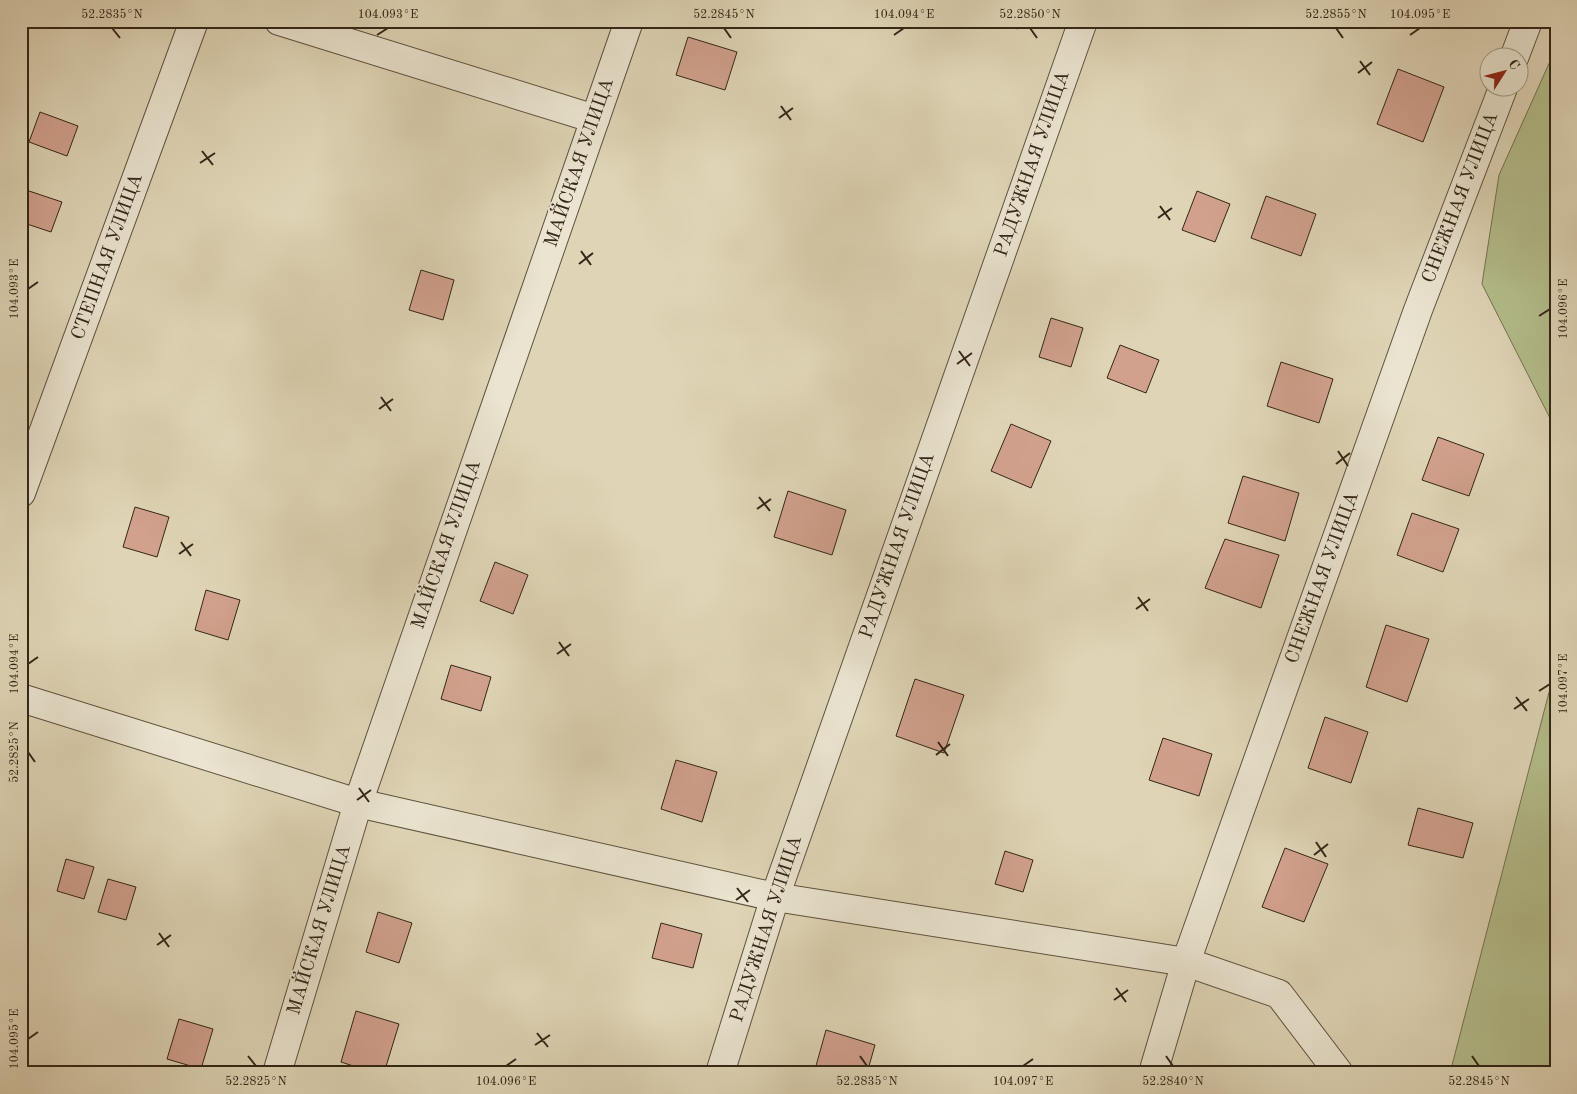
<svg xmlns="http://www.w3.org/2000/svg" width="1577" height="1094" viewBox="0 0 1577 1094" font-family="'Old Standard TT',serif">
  <rect width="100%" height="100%" fill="#dfd5b6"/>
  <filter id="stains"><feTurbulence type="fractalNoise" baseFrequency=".004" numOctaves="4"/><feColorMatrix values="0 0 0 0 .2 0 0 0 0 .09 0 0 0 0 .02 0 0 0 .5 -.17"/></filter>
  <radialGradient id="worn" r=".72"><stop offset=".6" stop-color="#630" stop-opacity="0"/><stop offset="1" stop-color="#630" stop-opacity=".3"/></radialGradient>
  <!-- green -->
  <g fill="#b4bd8c" stroke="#747252">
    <path d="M1556 48V430L1482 284 1499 175Z"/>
    <path d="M1556 561V1073H1450L1553 677Z"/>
  </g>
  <!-- building -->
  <g fill="#d1a18d" stroke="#332617">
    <path d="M547 21H569L567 27Z"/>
    <path d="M993 21H1021L1018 29Z"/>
    <path d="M688 37 737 52 725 90 676 75Z"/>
    <path d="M1398 69 1444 87 1423 142 1377 124Z"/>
    <path d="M40 112 78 126 67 156 29 142Z"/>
    <path d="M23 189 62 202 51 232 21 222Z"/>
    <path d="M1197 191 1230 204 1215 242 1182 230Z"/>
    <path d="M1266 196 1316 214 1301 256 1251 238Z"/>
    <path d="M421 270 454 280 443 320 409 310Z"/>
    <path d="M1051 318 1083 328 1071 367 1039 357Z"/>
    <path d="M1120 345 1159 360 1146 393 1107 378Z"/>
    <path d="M1281 362 1333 379 1319 423 1267 406Z"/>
    <path d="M1011 424 1051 441 1031 488 991 471Z"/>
    <path d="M1438 437 1484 454 1469 496 1422 480Z"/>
    <path d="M1243 476 1299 493 1285 541 1228 523Z"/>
    <path d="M788 491 846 510 832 555 774 537Z"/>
    <path d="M135 507 169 517 157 557 123 547Z"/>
    <path d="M1412 513 1459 529 1443 572 1397 555Z"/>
    <path d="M1225 539 1279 555 1261 608 1205 588Z"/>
    <path d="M495 562 528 575 513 614 480 601Z"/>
    <path d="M206 590 240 600 228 640 195 630Z"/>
    <path d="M1386 625 1429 639 1407 702 1366 687Z"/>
    <path d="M451 665 491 677 481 711 441 699Z"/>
    <path d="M915 679 964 695 944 753 896 736Z"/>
    <path d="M1325 717 1368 732 1351 783 1308 768Z"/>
    <path d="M1163 738 1212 754 1199 796 1149 780Z"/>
    <path d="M676 760 717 772 702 822 661 809Z"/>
    <path d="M1418 808 1473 823 1463 858 1408 845Z"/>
    <path d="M1285 848 1328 864 1304 922 1262 907Z"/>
    <path d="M1005 851 1033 860 1023 892 995 884Z"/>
    <path d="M66 859 94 867 84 899 57 891Z"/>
    <path d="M108 879 136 887 126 920 98 912Z"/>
    <path d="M378 912 412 923 399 963 366 952Z"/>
    <path d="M661 923 702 934 693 968 652 958Z"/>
    <path d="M356 1011 399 1024 384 1073H375L341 1062Z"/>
    <path d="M179 1019 213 1029 201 1069 167 1059Z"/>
    <path d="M826 1030 875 1045 867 1073H814Z"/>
  </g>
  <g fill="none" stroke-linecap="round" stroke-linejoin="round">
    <!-- minor casing -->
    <g stroke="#5e523f" stroke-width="30">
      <g id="minor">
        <path d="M279 21 595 119"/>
        <path d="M1514 58 1528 21"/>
        <path d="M21 493 194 21"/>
        <path d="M21 698 358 803 775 897 1186 962 1279 994 1339 1073"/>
        <path d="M277 1073 358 803 629 21"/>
        <path d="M720 1073 775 897 1083 21"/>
        <path d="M1153 1073 1186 962 1418 310 1503 88"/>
      </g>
    </g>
    <!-- minor -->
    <use href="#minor" stroke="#eae4d0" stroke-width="28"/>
  </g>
  <!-- ticks -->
  <path fill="none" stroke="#332617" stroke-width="2" d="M112 28 120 38M724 28 731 38M1030 28 1037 38M1336 28 1343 38M377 35 388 28M894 35 904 28M1410 35 1420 28M1360 61 1370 75M1358 73 1372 62M781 106 791 120M779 118 793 108M202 151 213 165M200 163 215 153M1160 206 1170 220M1158 218 1172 208M581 251 591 265M579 264 593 253M28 289 38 282M1539 316 1550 309M959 351 970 366M957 364 972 353M381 397 391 411M379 409 393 399M1338 451 1348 466M1336 464 1350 453M759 497 770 511M757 509 771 499M181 542 191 556M179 554 193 544M1138 597 1148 611M1136 609 1150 599M559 642 569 656M557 654 571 644M28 664 38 657M1539 691 1550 684M1516 697 1527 711M1514 709 1529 699M938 742 948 756M28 752 35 762M936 755 950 744M359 788 369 802M357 800 371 790M1316 842 1326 857M1314 855 1328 844M737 888 748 902M736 900 750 890M159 933 169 947M157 945 171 935M1116 988 1126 1002M1114 1000 1128 990M537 1033 548 1047M28 1039 38 1032M535 1045 550 1035M248 1056 256 1066M860 1056 867 1066M1166 1056 1173 1066M1472 1056 1479 1066M506 1066 516 1059M1023 1066 1033 1059"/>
  <g text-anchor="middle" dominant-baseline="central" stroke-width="4" stroke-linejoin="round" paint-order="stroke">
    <!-- street labels -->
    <g font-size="19" fill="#332617" stroke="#eae4d0">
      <text transform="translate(580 163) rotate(-71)">МАЙСКАЯ УЛИЦА</text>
      <text transform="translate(1033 164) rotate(-71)">РАДУЖНАЯ УЛИЦА</text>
      <text transform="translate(1461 198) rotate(-69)">СНЕЖНАЯ УЛИЦА</text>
      <text transform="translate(108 257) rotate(-70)">СТЕПНАЯ УЛИЦА</text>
      <text transform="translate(447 545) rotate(-71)">МАЙСКАЯ УЛИЦА</text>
      <text transform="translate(898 546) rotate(-71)">РАДУЖНАЯ УЛИЦА</text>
      <text transform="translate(1323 578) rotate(-70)">СНЕЖНАЯ УЛИЦА</text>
      <text transform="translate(767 929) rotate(-72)">РАДУЖНАЯ УЛИЦА</text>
      <text transform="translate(320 930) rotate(-73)">МАЙСКАЯ УЛИЦА</text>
    </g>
  </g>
  <!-- margin -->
  <rect width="1577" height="1094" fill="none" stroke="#dfd5b6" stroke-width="55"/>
  <!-- north arrow -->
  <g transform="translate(1504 72) rotate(54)"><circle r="24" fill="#eae4d0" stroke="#a19886"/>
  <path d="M0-4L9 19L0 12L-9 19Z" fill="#8f2418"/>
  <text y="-8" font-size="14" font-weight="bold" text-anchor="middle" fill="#332617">С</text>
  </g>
  <rect x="28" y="28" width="1522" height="1038" fill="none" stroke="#332617" stroke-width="2"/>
  <g font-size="12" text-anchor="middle" fill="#332617">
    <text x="112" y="18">52.2835°N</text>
    <text x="388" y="18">104.093°E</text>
    <text x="724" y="18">52.2845°N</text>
    <text x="904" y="18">104.094°E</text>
    <text x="1030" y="18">52.2850°N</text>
    <text x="1336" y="18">52.2855°N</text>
    <text x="1420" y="18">104.095°E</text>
    <text transform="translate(14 289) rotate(-90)" y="4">104.093°E</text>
    <text transform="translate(1563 309) rotate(-90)" y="4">104.096°E</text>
    <text transform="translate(14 664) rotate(-90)" y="4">104.094°E</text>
    <text transform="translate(1563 684) rotate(-90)" y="4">104.097°E</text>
    <text transform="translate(14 752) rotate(-90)" y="4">52.2825°N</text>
    <text transform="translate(14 1039) rotate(-90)" y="4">104.095°E</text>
    <text x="256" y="1085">52.2825°N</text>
    <text x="506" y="1085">104.096°E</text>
    <text x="867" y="1085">52.2835°N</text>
    <text x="1023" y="1085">104.097°E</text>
    <text x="1173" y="1085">52.2840°N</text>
    <text x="1479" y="1085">52.2845°N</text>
  </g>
  <rect width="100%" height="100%" filter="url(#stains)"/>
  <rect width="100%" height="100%" fill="url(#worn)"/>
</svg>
